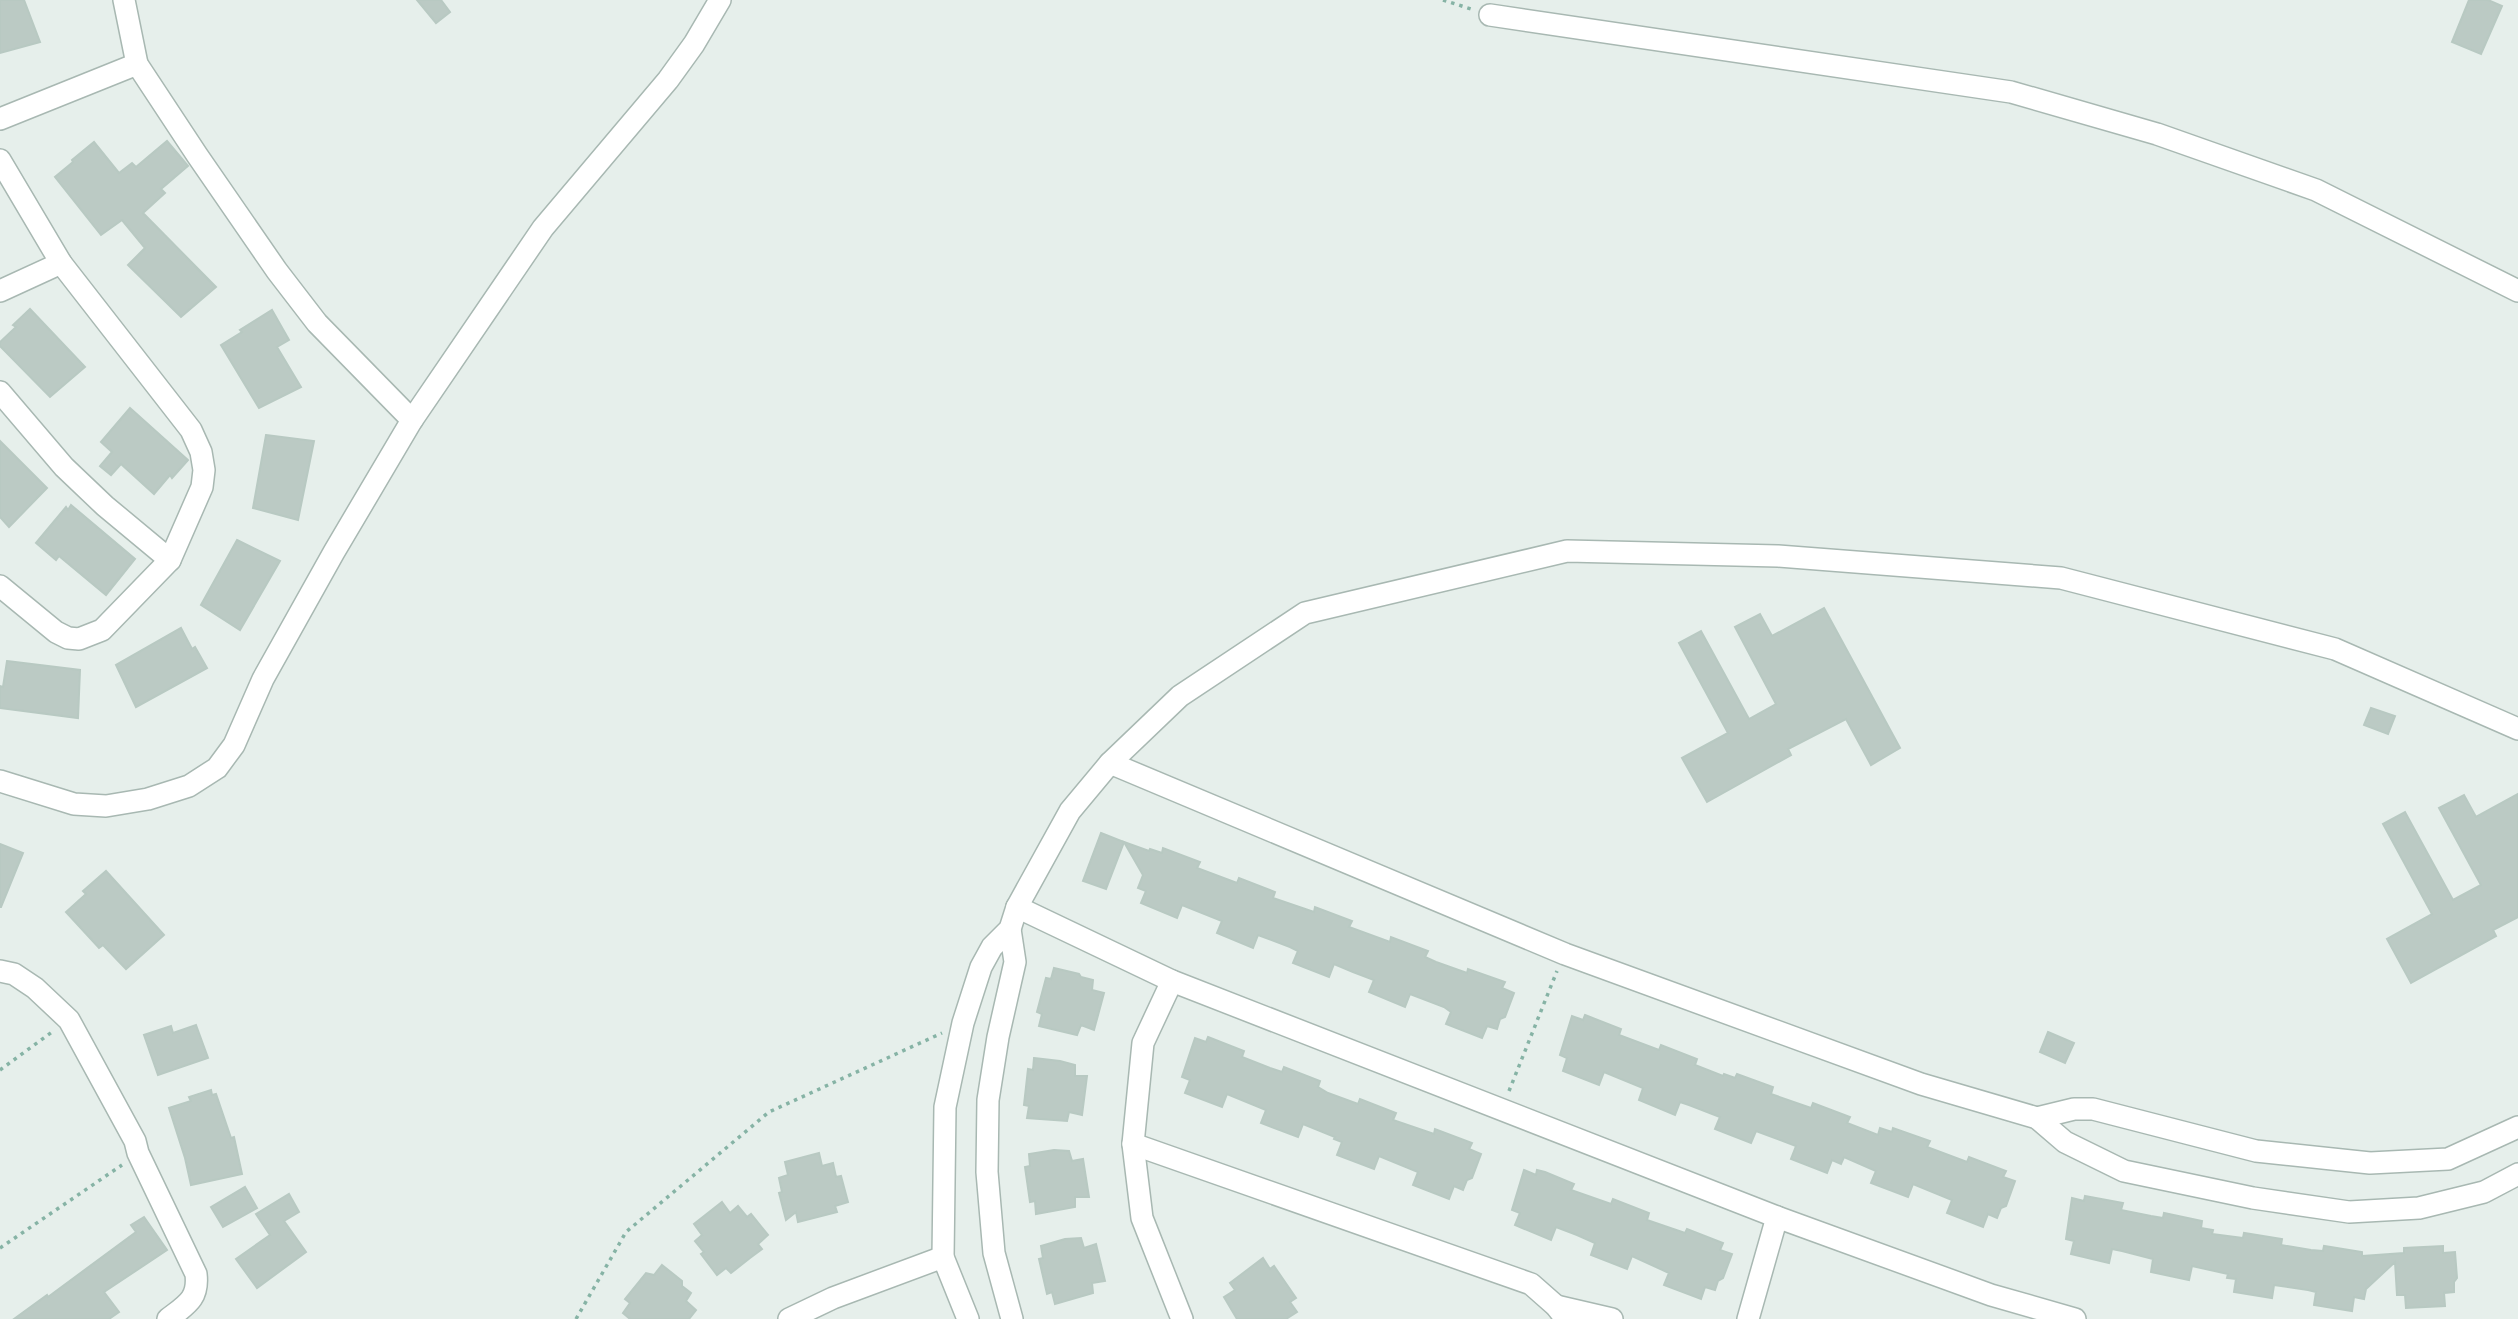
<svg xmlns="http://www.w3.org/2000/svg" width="2518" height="1319" viewBox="0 0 2518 1319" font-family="Karla,sans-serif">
  <rect width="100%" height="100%" fill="#e6efeb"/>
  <!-- building -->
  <g fill="#bbcac4" stroke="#b8c9c2" stroke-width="2">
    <path d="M0 0H24L40 42 0 53Z"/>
    <path d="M417 0H441L450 12 436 23Z"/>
    <path d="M2469 0H2488L2502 6 2481 54 2452 42Z"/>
    <path d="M167 141 188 166 161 189 165 193 143 213 216 287 181 317 128 265 145 248 122 220 101 235 55 177 73 162 72 160 94 142 119 173 132 163 136 167Z"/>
    <path d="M30 309 85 367 50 397 0 346V342L16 327 13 325Z"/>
    <path d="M272 310 289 340 277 347 301 387 259 408 221 345 242 332 240 330Z"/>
    <path d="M130 408 188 460 172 478 170 475 154 494 121 464 111 475 100 466 112 452 101 442Z"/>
    <path d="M266 435 314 441 298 520 253 508Z"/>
    <path d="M0 441 47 488 9 527 0 517Z"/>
    <path d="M71 505 135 559 106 595 59 556 56 560 36 543 66 507 68 510Z"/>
    <path d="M237 540 280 561 240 630 201 605Z"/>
    <path d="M1824 608 1900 748 1871 765 1846 719 1788 749 1791 755 1707 802 1682 758 1728 733 1679 643 1701 631 1749 719 1776 704 1735 627 1760 614 1772 636Z"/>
    <path d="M181 628 192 649 195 647 207 668 136 707 116 665Z"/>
    <path d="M7 661 80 670 78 718 0 708V686L3 687Z"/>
    <path d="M2371 708 2395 716 2388 734 2364 725Z"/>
    <path d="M2518 794V917L2493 930 2496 936 2411 983 2387 939 2432 914 2383 824 2405 812 2453 900 2481 885 2439 808 2464 795 2476 817Z"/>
    <path d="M1101 833 1124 842 1106 889 1083 881Z"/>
    <path d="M1124 842 1149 851 1150 849 1162 853 1163 848 1200 862 1197 868 1237 883 1239 878 1275 892 1273 898 1314 912 1315 907 1352 921 1349 927 1390 942 1391 937 1428 951 1425 957 1436 962 1467 973 1468 969 1505 982 1502 988 1514 993 1505 1017 1500 1019 1497 1029 1487 1026 1482 1038 1446 1024 1451 1012 1444 1007 1410 994 1405 1007 1369 992 1374 980 1353 972 1334 964 1329 977 1293 963 1298 951 1290 947 1258 935 1253 948 1217 933 1222 921 1182 905 1177 918 1141 903 1146 891 1138 888 1143 875Z"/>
    <path d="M0 844 23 853 1 907H0Z"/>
    <path d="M106 871 164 935 126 969 103 945 99 948 66 912 86 894 83 891Z"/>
    <path d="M1054 968 1079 974 1081 977 1093 980 1092 990 1104 993 1094 1030 1081 1025 1077 1035 1039 1026 1042 1014 1037 1012 1046 978 1051 979Z"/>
    <path d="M1585 1015 1621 1029 1619 1035 1659 1050 1661 1045 1697 1059 1695 1065 1723 1076 1724 1074 1735 1078 1737 1074 1773 1087 1771 1094 1811 1108 1813 1103 1850 1117 1847 1123 1878 1135 1880 1128 1892 1132 1893 1128 1930 1141 1927 1147 1967 1162 1969 1157 2006 1171 2003 1177 2015 1181 2006 1206 2001 1208 1997 1218 1988 1214 1983 1227 1947 1213 1952 1200 1913 1184 1908 1197 1871 1183 1876 1171 1844 1157 1841 1164 1832 1160 1827 1173 1791 1159 1796 1146 1756 1131 1751 1143 1715 1129 1720 1117 1689 1105 1680 1102 1675 1115 1639 1100 1643 1088 1604 1072 1599 1085 1563 1071 1567 1058 1560 1055 1572 1016 1583 1020Z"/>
    <path d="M196 1025 208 1058 158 1075 144 1035 171 1026 173 1033Z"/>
    <path d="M2048 1032 2074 1043 2065 1063 2040 1052Z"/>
    <path d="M1208 1037 1244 1051 1242 1057 1270 1068 1282 1072 1284 1067 1320 1081 1318 1087 1328 1093 1358 1104 1360 1099 1396 1113 1393 1120 1434 1134 1435 1129 1472 1143 1469 1149 1481 1154 1472 1178 1467 1180 1463 1190 1454 1186 1449 1199 1413 1185 1418 1172 1379 1156 1374 1169 1337 1155 1342 1142 1334 1139 1335 1137 1303 1124 1298 1137 1261 1123 1266 1110 1227 1094 1222 1107 1185 1093 1190 1080 1182 1077 1195 1038 1206 1042Z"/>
    <path d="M1034 1058 1060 1061 1075 1065V1076H1087L1082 1115 1069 1112 1067 1121 1027 1118 1029 1106 1024 1105 1028 1069 1033 1070Z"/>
    <path d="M211 1090 212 1095 216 1094 231 1138 234 1137 242 1174 191 1185 185 1158 169 1108 191 1101 189 1097Z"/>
    <path d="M1054 1150 1069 1151 1072 1161 1083 1159 1089 1197H1075V1207L1036 1214 1035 1201 1030 1202 1025 1167 1030 1166 1029 1154Z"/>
    <path d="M819 1153 822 1166 833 1163 836 1177 841 1176 848 1202 835 1206 837 1212 798 1222 796 1212 786 1220 779 1193 782 1192 779 1178 788 1175 785 1162Z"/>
    <path d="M1524 1170 1536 1175 1537 1170 1545 1172 1574 1184 1571 1190 1611 1204 1613 1199 1649 1213 1647 1220 1685 1233 1687 1229 1723 1243 1720 1250 1732 1254 1723 1278 1718 1281 1715 1290 1705 1287 1701 1299 1664 1285 1669 1273 1632 1256 1627 1269 1591 1255 1595 1243 1577 1235 1556 1227 1551 1240 1515 1225 1520 1213 1512 1210Z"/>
    <path d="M245 1187 257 1208 223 1227 211 1207Z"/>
    <path d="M289 1194 299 1212 284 1221 306 1252 257 1288 236 1259 270 1235 256 1214Z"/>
    <path d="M2085 1196 2123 1203 2121 1210 2151 1216 2163 1218 2164 1213 2202 1221 2201 1228 2213 1230 2212 1234 2243 1238 2244 1233 2282 1239 2281 1245 2311 1250 2323 1251 2324 1246 2362 1252V1256L2404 1253V1248L2443 1246V1253L2455 1252 2457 1278 2454 1282V1292L2444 1293 2445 1306 2406 1308 2405 1295H2397L2395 1262 2366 1289 2364 1299 2354 1297 2352 1311 2314 1305 2316 1292 2308 1290 2274 1285 2272 1298 2234 1292 2236 1279 2227 1278 2228 1274 2192 1266 2189 1280 2151 1272 2153 1259 2122 1251 2112 1249 2109 1263 2071 1254 2074 1241 2066 1239 2072 1198 2084 1201Z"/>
    <path d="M722 1202 730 1213 738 1206 747 1217 751 1214 768 1235 758 1244 762 1249 750 1258 731 1273 726 1268 717 1275 701 1254 704 1252 695 1241 702 1235 694 1224Z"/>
    <path d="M144 1217 167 1250 104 1292 119 1312 109 1319H14L47 1295 48 1297 136 1232 131 1225Z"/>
    <path d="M1081 1238 1084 1248 1096 1244 1105 1281 1092 1283 1093 1293 1055 1304 1052 1292 1047 1294 1039 1259 1043 1258 1041 1246 1065 1239Z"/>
    <path d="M1263 1258 1270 1269 1274 1266 1296 1298 1290 1302 1297 1312 1286 1319H1237L1224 1297 1235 1290 1230 1283Z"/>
    <path d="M662 1265 682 1281V1286L691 1293 686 1301 696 1310 689 1319H630L623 1313 630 1303 625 1299 646 1273 654 1275Z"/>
  </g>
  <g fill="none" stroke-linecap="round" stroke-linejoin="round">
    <!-- minor casing -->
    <g stroke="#a8b8b2" stroke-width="24">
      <g id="minor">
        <path d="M124 0 137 64 197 155 277 271 317 323 412 420"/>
        <path d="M1490 15 2011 92 2157 134 2316 190 2518 291"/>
        <path d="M0 119 137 64"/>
        <path d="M0 160 61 263 191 430 201 452 204 470 202 487 170 560 102 630 79 639 68 638 56 632 0 586"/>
        <path d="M0 291 61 263"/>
        <path d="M0 392 64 467 105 506 170 560"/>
        <path d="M1110 763 1565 954 1921 1084 2037 1118 2065 1142 2124 1171 2253 1198 2349 1212 2419 1208 2484 1192 2518 1174"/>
        <path d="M0 781 74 804 106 806 148 799 189 786 217 768 234 745 263 679 334 552 412 420 543 228 668 80 694 44 720 0"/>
        <path d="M1017 907 1172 981 1777 1217 1991 1295 2075 1319"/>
        <path d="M1010 929 1015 962 998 1037 988 1100 987 1172 994 1253 1012 1319"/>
        <path d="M0 971 14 974 35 988 69 1020 135 1141 138 1153 196 1274C199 1299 186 1305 168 1319"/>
        <path d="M1172 981 1143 1043 1133 1144 1142 1218 1182 1319"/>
        <path d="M2037 1118 2074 1109H2093L2256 1151 2370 1163 2448 1159 2518 1127"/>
        <path d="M1133 1144 1531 1284 1556 1306 1566 1319"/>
        <path d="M1556 1306 1612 1319"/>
        <path d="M789 1319 833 1298 943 1257"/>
        <path d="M968 1319 943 1257 945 1107 963 1023 981 967 992 947 1010 929 1017 907 1070 811 1110 763 1180 696 1305 613 1567 551 1778 556 2061 578 2335 649 2518 729"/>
        <path d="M1748 1319 1777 1217"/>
      </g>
    </g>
    <!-- path -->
    <g stroke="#86b3a5" stroke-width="3.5" stroke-dasharray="3.5 5" stroke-linecap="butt">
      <path d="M1443 0 1471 9"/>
      <path d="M0 1070 52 1032"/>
      <path d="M1509 1091 1557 971"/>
      <path d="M0 1248 122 1165"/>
      <path d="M576 1319 626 1232 769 1112 942 1033"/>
    </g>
    <!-- minor -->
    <use href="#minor" stroke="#fff" stroke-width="21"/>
  </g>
</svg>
